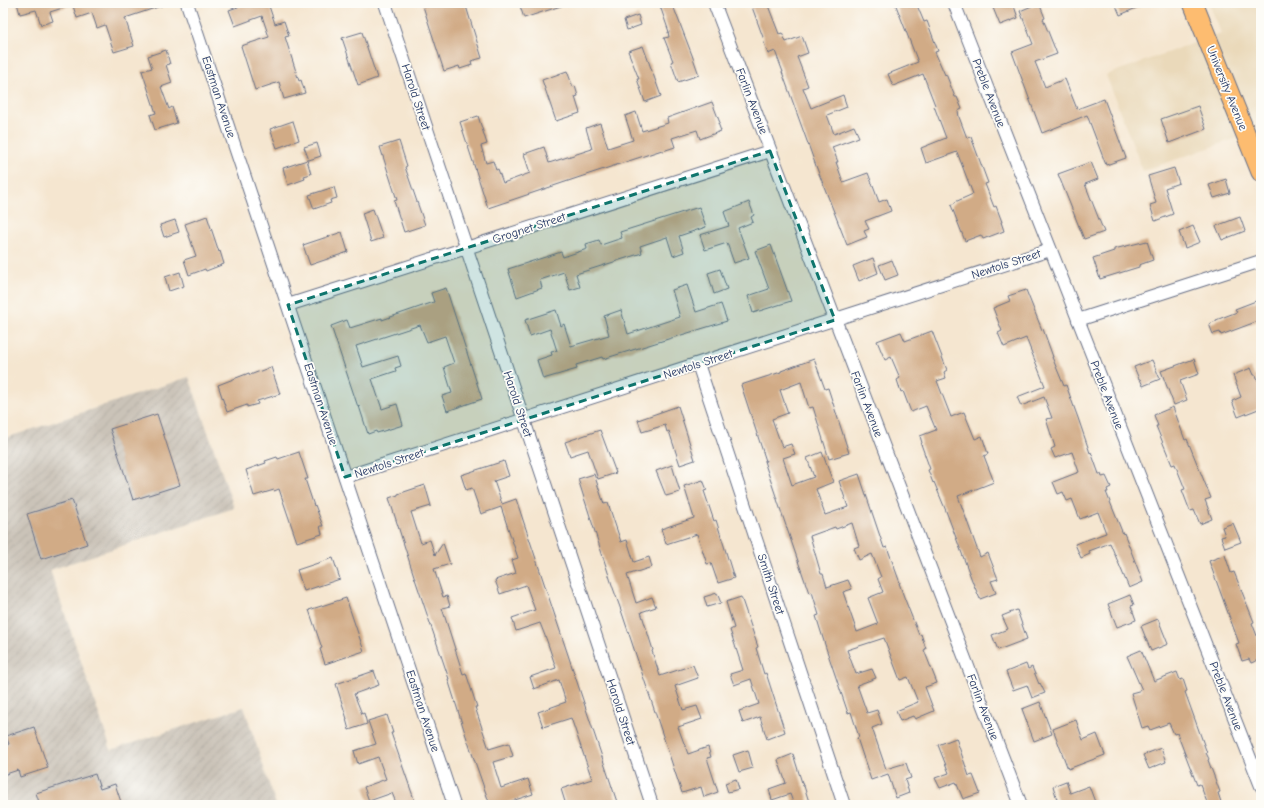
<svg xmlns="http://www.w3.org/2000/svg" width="1264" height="808" viewBox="0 0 1264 808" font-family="'Comic Neue',sans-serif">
  <defs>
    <pattern id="industrial-furrows" width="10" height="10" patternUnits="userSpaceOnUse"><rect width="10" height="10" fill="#cac3b8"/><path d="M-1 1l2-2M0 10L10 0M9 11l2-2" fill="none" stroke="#ada8a1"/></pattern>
  </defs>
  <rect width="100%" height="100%" fill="#fdfcf7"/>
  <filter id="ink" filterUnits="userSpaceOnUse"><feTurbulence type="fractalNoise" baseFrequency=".025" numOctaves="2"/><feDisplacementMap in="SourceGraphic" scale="8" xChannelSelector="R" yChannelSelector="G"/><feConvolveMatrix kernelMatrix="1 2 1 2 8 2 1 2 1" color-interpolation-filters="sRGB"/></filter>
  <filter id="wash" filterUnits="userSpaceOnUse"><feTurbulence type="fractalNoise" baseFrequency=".012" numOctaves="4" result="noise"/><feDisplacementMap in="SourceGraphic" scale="16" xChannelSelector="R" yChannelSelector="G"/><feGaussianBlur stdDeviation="0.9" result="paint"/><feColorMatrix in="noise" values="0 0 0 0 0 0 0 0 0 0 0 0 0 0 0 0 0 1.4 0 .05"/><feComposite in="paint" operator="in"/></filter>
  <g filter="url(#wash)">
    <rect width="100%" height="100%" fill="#f5e6d0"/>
    <!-- built -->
    <path fill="#ead9ba" d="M1209 3H1261V132L1260 130 1143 171 1106 75 1221 33Z"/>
    <!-- industrial -->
    <path fill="url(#industrial-furrows)" d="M189 377 234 508 50 570 111 750 244 707 276 805H3V439Z"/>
    <g id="blocks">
      <!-- building -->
      <g fill="#d1ab86" fill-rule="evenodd">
        <path d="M17 3H72V5L50 12 53 21 41 25 36 10 20 14Z"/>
        <path d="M72 3H164V5L125 18 134 46 114 52 105 25 97 28 92 13 77 18Z"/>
        <path d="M249 3H268L275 24 284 21 289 36 285 37 299 81 301 80 305 93 284 99 279 82 255 90 241 46 269 37 262 16 235 26 229 10Z"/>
        <path d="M422 3H465L482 58 471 61 472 65 460 69 459 66 444 71Z"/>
        <path d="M519 3H564V5L524 18Z"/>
        <path d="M659 3H672L692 55 699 75 678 82 671 62 673 61 664 38 669 37 668 32H669Z"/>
        <path d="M763 3H767L779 34 782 33 786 42 802 36 808 53 797 57 808 86 803 88 811 108 843 95 847 107 827 115 834 134 854 126 859 137 832 147 838 162H836L843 182 868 173 879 202 887 199 891 211 865 221 869 229 864 231 867 237 847 245 816 166 782 72H783L775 51 768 54 763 40H764L752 7Z"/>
        <path d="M895 3H916L924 22 927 21 938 51 935 52 945 75 946 74 955 97H957L962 109 958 111 959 117 967 138 971 137 988 183 985 184 994 207 996 206 1002 222H1001L1004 231 983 239 981 235 965 241 951 205 955 203V202L973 194 957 152 926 163 921 148 946 138 934 106 935 105 923 74 893 86 888 74 918 62Z"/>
        <path d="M991 3H1013L1018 18 1000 25Z"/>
        <path d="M1039 3 1045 18 1043 19 1057 54 1035 62 1045 87 1065 79 1077 109 1104 99 1126 158 1106 165 1087 115 1042 133 1012 52 1033 44 1020 11Z"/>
        <path d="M1115 3H1148L1120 15Z"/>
        <path d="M638 15 641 25 627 30 624 20Z"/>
        <path d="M362 32 377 78 358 85 342 38Z"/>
        <path d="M643 46 661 96 645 102 637 79H639L628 51Z"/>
        <path d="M166 50 170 64 166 65 172 83 161 87 169 109 172 107 177 123 155 130 150 115 156 113 142 71 152 68 148 56Z"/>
        <path d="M567 71 573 87 575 86 578 96 575 97 580 113 556 121 542 80Z"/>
        <path d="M712 102 720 123H718L721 131 700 139 697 130 672 138 675 147 663 151 662 150 580 177 488 208 460 122 478 116 487 144 481 146 486 163 493 161 496 170 498 169 503 183 530 173 524 154 544 147 549 163 592 149 586 128 600 123 608 148 633 140 625 116 636 112 642 131 668 123 667 118Z"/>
        <path d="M1198 106 1206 129 1169 143 1161 119Z"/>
        <path d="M293 121 299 140 277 148 270 129Z"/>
        <path d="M399 141 407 166 405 167 425 225 404 232 394 201 397 200 380 147Z"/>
        <path d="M317 143 321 156 309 160 304 147Z"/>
        <path d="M307 160 311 174 304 176 305 179 288 185 283 168Z"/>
        <path d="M1091 162 1098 179 1085 184 1104 232 1084 239 1058 174Z"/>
        <path d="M1174 168 1179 183 1165 188 1173 214 1155 221 1150 205 1156 203 1148 176Z"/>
        <path d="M1226 179 1230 193 1214 198 1209 185Z"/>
        <path d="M334 187 337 198 330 200 331 203 314 209 309 195Z"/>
        <path d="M749 202 754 215 751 217 753 222 738 228 749 258 734 263 727 243 705 250 700 235 729 226 724 212Z"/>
        <path d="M699 207 706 227 679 236 684 252 673 256 667 237 640 246 642 253 576 274 580 287 570 290 564 272 540 280 542 288 517 297 508 269 561 252 563 257 587 249 586 244 599 240 601 245 622 238 620 232Z"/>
        <path d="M373 209 383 238 371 242 362 213Z"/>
        <path d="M207 216 219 252 220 251 224 264 206 271 205 269 189 275 184 260 196 256 185 224Z"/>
        <path d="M1240 217 1245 231 1222 240 1216 226Z"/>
        <path d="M175 220 179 232 164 237 160 225Z"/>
        <path d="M1193 226 1200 242 1185 248 1179 232Z"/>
        <path d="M342 232 348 252 310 265 303 245Z"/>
        <path d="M1147 241 1153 260 1139 265V267L1100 279 1093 258 1114 251V249Z"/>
        <path d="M771 245 791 301 753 313 748 296 769 289 755 251Z"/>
        <path d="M873 258 878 273 859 281 853 266Z"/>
        <path d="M892 260 898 275 885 280 879 265Z"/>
        <path d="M720 269 727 289 714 294 708 273Z"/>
        <path d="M180 272 184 286 169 291 165 277Z"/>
        <path d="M687 285 696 312 721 304 727 321 603 359 602 357 576 365 577 369 543 379 537 360 552 355 551 352 557 351 550 329 530 336 525 320 556 310 561 326 564 324 571 346 609 335 604 316 621 310 628 334 680 317 672 290Z"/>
        <path d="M446 288 482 399 447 411 442 396 452 393 444 367 454 363 445 336 427 342 420 325 356 346 363 367 398 356 401 366 395 368 396 371 372 379 382 409 397 404 403 425 377 433 376 431 368 434 359 406 358 407 331 326 347 320 350 328 382 318V320L434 302 431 293Z"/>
        <path d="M1026 290 1042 330 1043 329 1053 357H1052L1064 386 1066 385 1078 418 1090 453 1091 452 1099 474H1101L1102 477 1106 476 1111 487 1107 489 1108 492H1106L1123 534 1124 533 1143 582 1129 588 1110 543 1089 551 1090 554 1081 558 1075 544 1106 533 1098 512 1080 519 1072 499 1067 501 1063 492 1058 494 1053 482 1079 472 1072 452 1055 458 1051 449 1055 447 1046 419 1052 418 1044 397 1021 406 1017 397 1045 386 1026 338 1004 347 998 333 1002 331 993 308 1010 301 1008 296Z"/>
        <path d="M1261 299V320L1221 335 1220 332 1213 334 1209 324 1216 321V320L1237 312 1235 309Z"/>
        <path d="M932 331 947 370 944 372 946 378 937 381 951 417 964 412 975 439 982 436 988 454 984 456 994 482 958 496 980 557 988 553 998 579 991 581 996 593 980 599 973 583 946 511 934 482 933 483 928 470 930 469 921 444 922 443 920 436 936 430 926 406 911 412 903 391 901 392 897 380 900 378 891 357 885 360 877 341 901 332 905 341Z"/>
        <path d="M814 359 825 389 828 388 849 453 829 459 813 407 809 408 801 382 780 390 788 413 772 419 782 447 791 444 795 454 783 458 792 485 814 477 807 458 822 452 833 482 816 489 825 515 848 507 839 481 859 474 884 548 887 547 900 583H899L904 597 919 635 921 634 926 649 924 650 937 683 925 687 934 711 915 719 913 716 900 721 896 711 918 702 908 677 900 680 884 638 847 650 856 674 872 669 876 678 857 685 867 713 877 710 882 724 872 728 886 769 906 763 911 778 905 780 909 793 896 798 888 774 871 780 857 738 859 737 851 712 848 713 827 651 816 616 819 615 812 592 809 593 798 561 764 461H766L741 385 781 372V371ZM852 523 859 546 854 548 859 560 872 554 881 577 878 579 883 592 868 598 878 624 857 632 843 592 852 589 848 580 827 587 823 574H821L810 536 835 527 836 529Z"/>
        <path d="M1194 359 1199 374 1180 381 1187 400 1174 405 1161 371Z"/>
        <path d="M1152 360 1160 379 1143 386 1140 379H1139L1134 367Z"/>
        <path d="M271 367 280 394 257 401 258 404 247 407V405L227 412 218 385 249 373 250 375Z"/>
        <path d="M1251 368 1254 375H1256L1261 388V408L1238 417 1232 401 1241 397 1233 375Z"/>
        <path d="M678 406 695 460 680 465 669 431 667 432 665 425 642 432 638 420Z"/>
        <path d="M1173 407 1185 440 1187 439 1211 498 1205 500 1212 519 1200 524 1194 510 1190 511 1182 490 1185 489 1175 464 1172 465 1156 426H1158L1154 415Z"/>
        <path d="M157 414 180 485 133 500 110 429Z"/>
        <path d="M600 430 616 473 598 479 588 450 570 456 565 442Z"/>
        <path d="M299 452 308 479H305L314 506 315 505 323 526H320L322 534 297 542 279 489 274 491V490L254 496 246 470 266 463 265 461 277 457 278 459Z"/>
        <path d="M504 461 509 476 494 481 502 504 516 499 618 805H566L561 789 592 779 571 718 543 727 538 712 566 702 559 680 534 689 530 677 556 668 547 641 540 623 516 631 512 618 535 610 526 585 500 594 495 580 516 573 512 560 518 558 501 507 481 514 472 488 466 490 461 475Z"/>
        <path d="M672 465 680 492 666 496 656 471Z"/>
        <path d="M594 474 604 504 608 503 621 542 627 540 634 562 649 557 652 567 627 575 636 603 652 597 656 607 641 612 653 650 652 651 660 676 693 665 698 678 675 686 683 710 697 706 702 719 678 727 688 754 708 747 711 757 707 758 718 792 704 797 701 787 682 793 621 610 613 588 578 479Z"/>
        <path d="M703 480 707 490 704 491 714 521 716 520 734 578 718 583 711 563 707 564 697 534 666 544 661 529 694 518 684 486Z"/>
        <path d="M425 485 431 506 411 512 421 543 430 540 435 555 443 543 450 564 434 569 443 597 447 596 450 606 442 608 463 674 466 673 477 707H475L489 749 509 743 513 756 493 762 501 788 528 779 533 794 506 803 507 805H490L465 733 448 679H449L414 576 389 498 398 495V494Z"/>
        <path d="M72 500 87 544 41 559 27 514Z"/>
        <path d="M1233 523 1241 542 1225 548 1221 537 1225 536 1222 527Z"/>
        <path d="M1225 555 1231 573 1234 572 1254 622 1252 623 1261 646V659L1251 663 1249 659 1242 661 1236 644 1239 643 1209 561Z"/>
        <path d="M333 558 340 579 304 591 297 570Z"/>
        <path d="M717 593 721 603 707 607 704 597Z"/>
        <path d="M1130 595 1134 605 1131 606 1136 620 1117 627 1108 604Z"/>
        <path d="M741 597 758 647 756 648 764 674 766 673 785 732 767 739 760 717 743 723 739 711 759 704 751 679 734 685 730 674 743 670 730 630 734 628 726 602Z"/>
        <path d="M346 598 364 651 325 664 320 649 322 648 309 610Z"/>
        <path d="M1017 610 1027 639 998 650 992 635 1008 629 1002 616Z"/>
        <path d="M1158 619 1168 644 1151 651 1141 626Z"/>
        <path d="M1141 650 1154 681 1177 672 1180 680 1183 679 1187 691 1185 692 1207 753H1206L1209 759 1208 760 1220 792 1218 793 1222 805H1208L1200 784 1197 785 1177 733 1174 734 1169 723 1150 730 1148 726 1142 728 1131 693 1142 690 1127 656Z"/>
        <path d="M1026 664 1028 669 1032 667 1039 684 1040 683 1045 693 1032 698 1027 685 1013 690 1006 672Z"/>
        <path d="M374 671 379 685 354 694 362 714 364 713 367 724 349 730 346 719H347L336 684Z"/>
        <path d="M1040 702 1052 734 1034 741 1022 709Z"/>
        <path d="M387 715 393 733H391L415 802 405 805H397L392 793 369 801 364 787 386 779 378 757 358 764 354 751 376 744 368 721Z"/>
        <path d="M1076 720 1083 740 1097 734 1105 755 1068 769 1053 729Z"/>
        <path d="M34 727 48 768 20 777 18 770 3 775V746L9 744 6 736Z"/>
        <path d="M956 738 969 776 973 775 980 793 963 799 956 782 940 788 935 778 949 773 938 745Z"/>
        <path d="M1161 748 1166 762 1149 769 1143 755Z"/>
        <path d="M748 750 753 768 739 772 733 755Z"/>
        <path d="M793 754 803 786H804L810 805H794L790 794 772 800 769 789 786 783 778 760Z"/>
        <path d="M95 774 100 789 115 784 122 805H40L36 793Z"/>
        <path d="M736 779 739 789 728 792 725 783Z"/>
        <path d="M1066 781 1070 793 1089 786 1095 802 1086 805H1079L1078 802 1070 805H1063L1062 802 1058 803 1053 786Z"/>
      </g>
    </g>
  </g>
  <g filter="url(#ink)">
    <use href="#blocks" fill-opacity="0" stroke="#676f86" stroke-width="1"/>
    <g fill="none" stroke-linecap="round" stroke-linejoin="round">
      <!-- street casing -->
      <g stroke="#676f86" stroke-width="14">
        <g id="street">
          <path d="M187 3 454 805"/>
          <path d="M385 3 652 805"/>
          <path d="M714 3 1021 805"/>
          <path d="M954 3 1261 786"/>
          <path d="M288 305 770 151"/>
          <path d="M1078 320 1261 261"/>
          <path d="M698 364 844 805"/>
          <path d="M345 477 1050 250"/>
        </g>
      </g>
      <!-- primary casing -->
      <g stroke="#676f86" stroke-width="21">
        <path id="primary" d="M1193 3 1261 172"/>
      </g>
      <!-- street -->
      <use href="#street" stroke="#fff" stroke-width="12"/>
      <!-- primary -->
      <use href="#primary" stroke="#fdbc70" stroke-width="19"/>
    </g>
  </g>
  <!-- marked area -->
  <path fill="#0f766e" fill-opacity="0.2" stroke="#0f766e" stroke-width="3" stroke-dasharray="8 5" stroke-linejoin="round" d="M770 151 835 320 345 477 288 305Z"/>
  <g text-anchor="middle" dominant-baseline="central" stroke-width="3.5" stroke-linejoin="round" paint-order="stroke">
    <!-- street labels -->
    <g font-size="12" fill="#1b2f5e" stroke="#fdfcf7">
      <text transform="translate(1227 88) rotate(68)">University Avenue</text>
      <text transform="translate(989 93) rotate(69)">Preble Avenue</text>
      <text transform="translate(219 97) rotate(72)">Eastman Avenue</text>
      <text transform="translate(416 97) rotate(72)">Harold Street</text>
      <text transform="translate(752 101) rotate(69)">Farlin Avenue</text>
      <text transform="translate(529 228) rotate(-18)">Grognet Street</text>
      <text transform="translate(1006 264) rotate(-18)">Newtols Street</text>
      <text transform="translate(698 364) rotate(-18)">Newtols Street</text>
      <text transform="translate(1107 395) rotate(69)">Preble Avenue</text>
      <text transform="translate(321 404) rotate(72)">Eastman Avenue</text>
      <text transform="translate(518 404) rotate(72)">Harold Street</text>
      <text transform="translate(867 404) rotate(69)">Farlin Avenue</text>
      <text transform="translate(389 463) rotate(-18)">Newtols Street</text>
      <text transform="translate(771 584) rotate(72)">Smith Street</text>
      <text transform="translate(1226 696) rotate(69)">Preble Avenue</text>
      <text transform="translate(983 707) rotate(69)">Farlin Avenue</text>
      <text transform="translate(423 711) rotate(72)">Eastman Avenue</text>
      <text transform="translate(621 712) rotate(72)">Harold Street</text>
    </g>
  </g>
  <!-- margin -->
  <rect width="1264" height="808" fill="none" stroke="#fdfcf7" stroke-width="16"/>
</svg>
